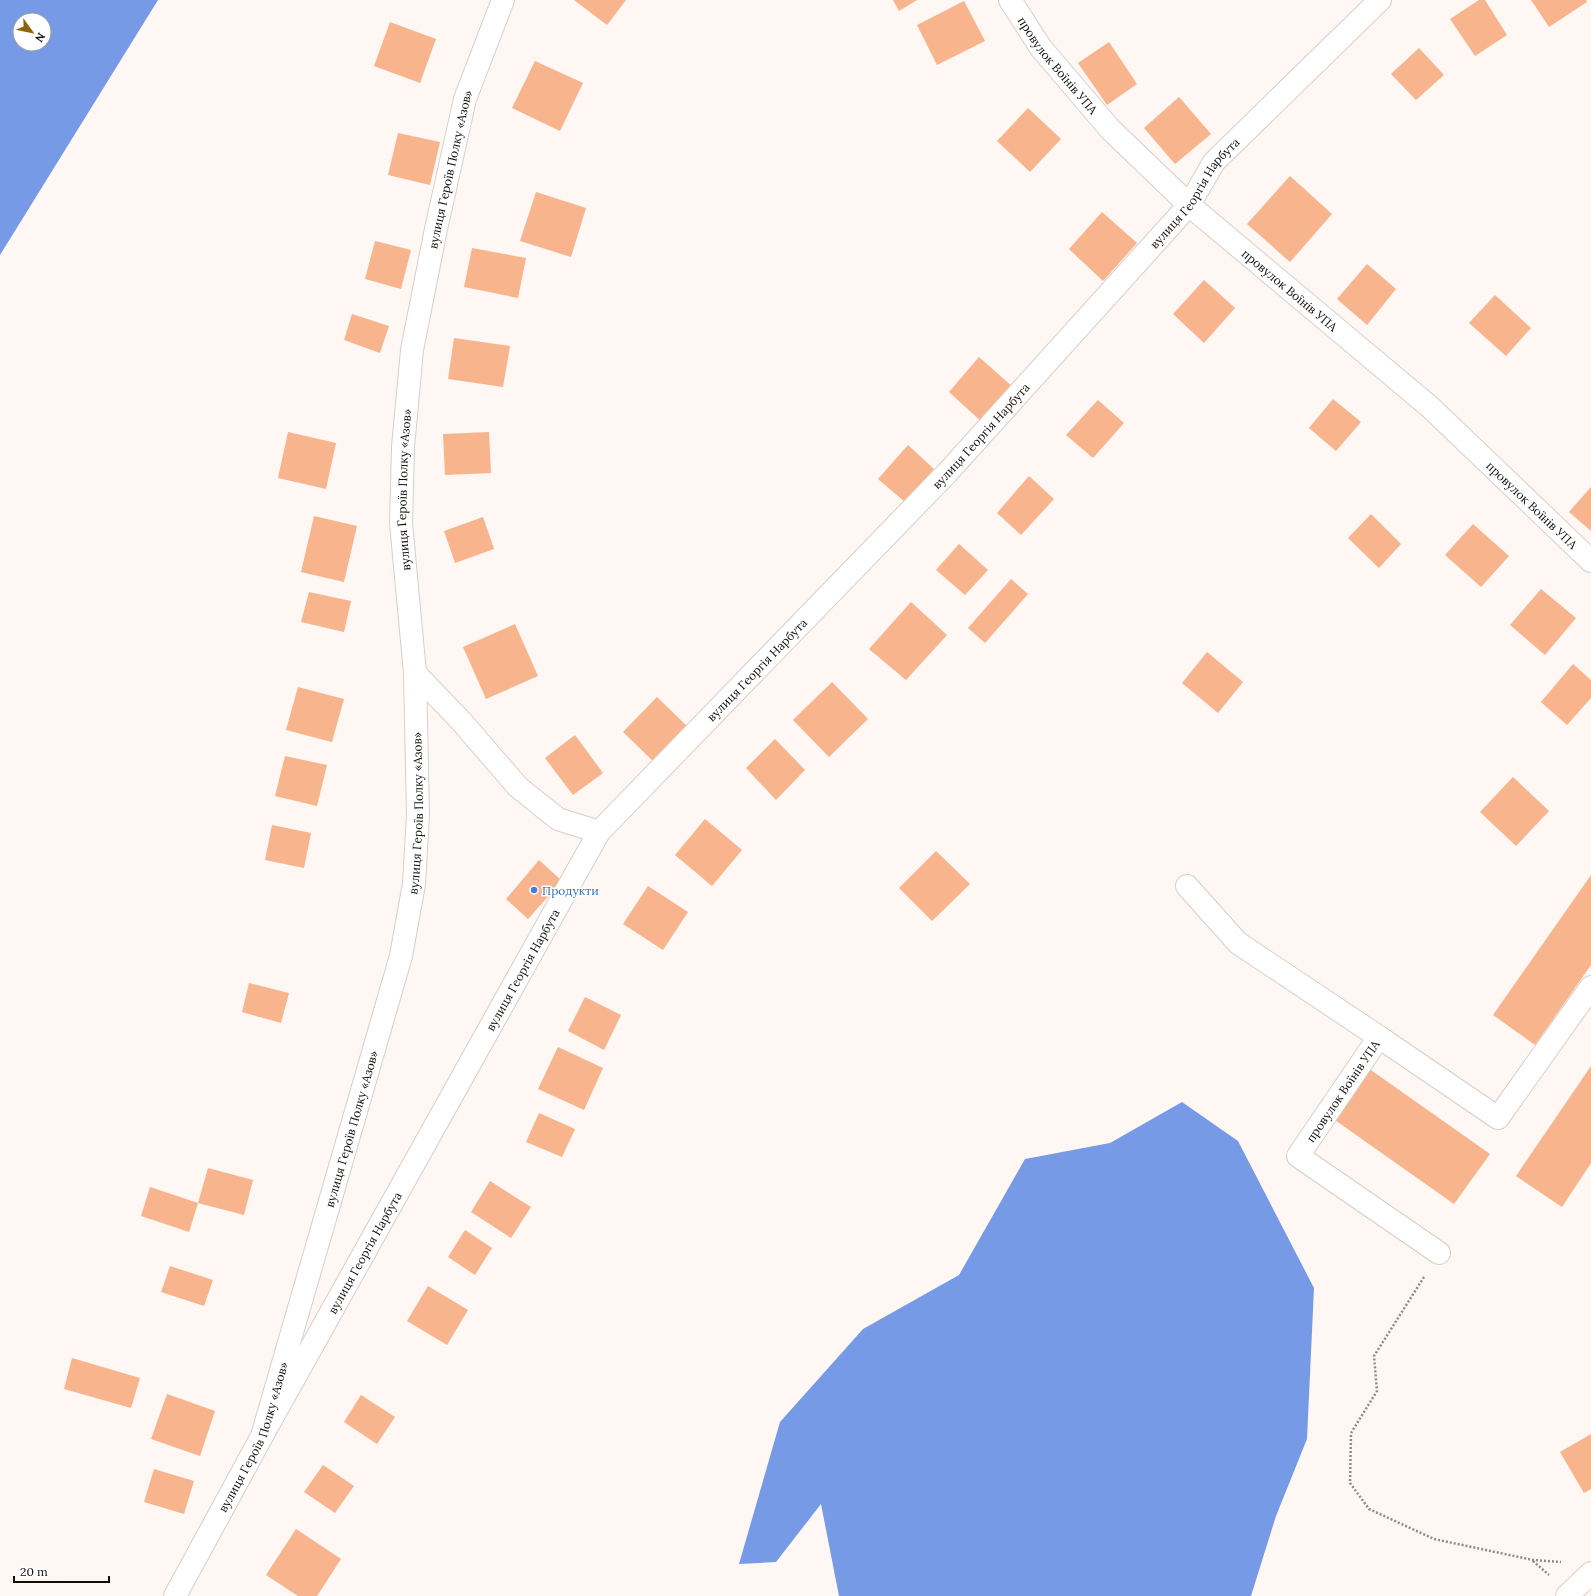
<svg xmlns="http://www.w3.org/2000/svg" width="1591" height="1596" viewBox="0 0 1591 1596" font-family="Lora,serif">
  <rect width="100%" height="100%" fill="#fef7f4"/>
  <!-- water -->
  <g fill="#779ae6" fill-rule="evenodd">
    <path d="M0 0H158L0 255ZM20 20H44V44H20Z"/>
    <path d="M1182 1102 1238 1141 1314 1288 1307 1439 1276 1516 1251 1596H839L821 1504 776 1562 739 1564 780 1422 863 1329 959 1275 1025 1159 1110 1143Z"/>
  </g>
  <!-- building -->
  <g fill="#f8b48c">
    <path d="M574 0H626L607 25Z"/>
    <path d="M893 0H917L899 11Z"/>
    <path d="M1479 0H1485L1507 35 1475 56 1450 19Z"/>
    <path d="M1531 0H1586L1587 2 1549 27Z"/>
    <path d="M964 1 985 41 937 65 917 25Z"/>
    <path d="M390 22 436 39 420 83 374 66Z"/>
    <path d="M1109 42 1137 84 1107 105 1078 63Z"/>
    <path d="M1419 48 1444 75 1416 100 1391 74Z"/>
    <path d="M535 61 583 83 560 131 512 108Z"/>
    <path d="M1179 97 1211 134 1175 164 1144 128Z"/>
    <path d="M1028 108 1061 139 1030 172 997 141Z"/>
    <path d="M398 133 440 142 430 185 388 175Z"/>
    <path d="M1290 176 1332 214 1290 262 1247 224Z"/>
    <path d="M536 192 586 208 571 257 520 241Z"/>
    <path d="M1102 212 1137 243 1103 281 1069 249Z"/>
    <path d="M375 241 411 250 401 289 365 279Z"/>
    <path d="M472 248 526 258 518 298 464 287Z"/>
    <path d="M1367 264 1396 289 1367 325 1337 299Z"/>
    <path d="M1204 280 1235 308 1204 343 1173 314Z"/>
    <path d="M1495 295 1531 328 1506 356 1469 323Z"/>
    <path d="M352 314 389 326 380 353 344 340Z"/>
    <path d="M454 338 510 346 503 387 448 379Z"/>
    <path d="M979 357 1014 388 983 423 949 392Z"/>
    <path d="M1333 399 1361 422 1336 451 1309 428Z"/>
    <path d="M1098 400 1124 423 1093 458 1066 435Z"/>
    <path d="M288 432 336 443 326 489 278 478Z"/>
    <path d="M489 432 491 473 445 475 443 434Z"/>
    <path d="M908 445 934 469 905 502 878 479Z"/>
    <path d="M1029 476 1054 499 1021 535 997 513Z"/>
    <path d="M1591 487V531L1569 512Z"/>
    <path d="M1371 514 1401 544 1379 568 1348 538Z"/>
    <path d="M314 516 357 526 344 582 301 572Z"/>
    <path d="M483 517 494 549 455 563 444 531Z"/>
    <path d="M1473 524 1509 556 1481 587 1445 555Z"/>
    <path d="M959 544 988 570 965 595 936 570Z"/>
    <path d="M1011 579 1028 594 985 643 968 628Z"/>
    <path d="M1541 589 1576 618 1545 655 1510 625Z"/>
    <path d="M309 592 351 601 344 632 301 622Z"/>
    <path d="M911 602 947 635 906 680 869 649Z"/>
    <path d="M515 624 538 676 486 699 463 647Z"/>
    <path d="M1207 652 1243 682 1218 713 1182 683Z"/>
    <path d="M1573 664 1591 680V698L1567 725 1541 702Z"/>
    <path d="M832 682 868 719 829 757 793 720Z"/>
    <path d="M298 687 344 699 332 742 286 730Z"/>
    <path d="M657 697 690 729 656 764 623 732Z"/>
    <path d="M575 735 603 773 573 795 545 758Z"/>
    <path d="M775 739 805 770 776 800 746 768Z"/>
    <path d="M285 756 327 765 317 806 275 796Z"/>
    <path d="M1513 777 1549 811 1516 846 1480 812Z"/>
    <path d="M705 819 742 850 712 886 675 855Z"/>
    <path d="M272 825 311 833 304 868 265 860Z"/>
    <path d="M936 851 970 884 932 921 899 888Z"/>
    <path d="M539 860 562 881 528 919 506 899Z"/>
    <path d="M1591 875V965L1535 1045 1493 1015Z"/>
    <path d="M648 886 688 912 663 950 623 924Z"/>
    <path d="M249 983 289 993 281 1023 242 1012Z"/>
    <path d="M585 997 621 1015 604 1050 568 1031Z"/>
    <path d="M558 1047 603 1068 584 1110 538 1089Z"/>
    <path d="M1591 1066V1163L1562 1207 1516 1176Z"/>
    <path d="M1368 1068 1490 1154 1454 1204 1332 1118Z"/>
    <path d="M539 1113 575 1129 562 1157 526 1142Z"/>
    <path d="M208 1168 253 1180 244 1215 198 1203Z"/>
    <path d="M490 1181 531 1207 511 1238 471 1212Z"/>
    <path d="M150 1187 198 1203 189 1232 141 1216Z"/>
    <path d="M465 1230 492 1248 475 1275 448 1257Z"/>
    <path d="M170 1266 213 1280 204 1306 161 1292Z"/>
    <path d="M428 1286 468 1310 447 1345 407 1321Z"/>
    <path d="M72 1358 140 1378 131 1408 64 1389Z"/>
    <path d="M167 1394 215 1411 200 1456 151 1439Z"/>
    <path d="M361 1395 395 1417 377 1444 344 1422Z"/>
    <path d="M1591 1434V1489L1584 1493 1560 1452Z"/>
    <path d="M323 1465 354 1486 335 1513 304 1492Z"/>
    <path d="M154 1469 194 1481 184 1514 144 1502Z"/>
    <path d="M296 1529 341 1559 317 1596H298L266 1575Z"/>
  </g>
  <g fill="none" stroke-linecap="round" stroke-linejoin="round">
    <!-- minor casing -->
    <g stroke="#d8cec8" stroke-width="24">
      <g id="minor">
        <path id="s1" d="M1010 0 1041 48 1110 129 1189 205 1430 407 1591 561"/>
        <path d="M415 673 461 721 518 787 558 819 599 832"/>
        <path d="M1187 886 1238 943 1379 1037"/>
        <path id="s2" d="M1439 1253 1298 1156 1379 1037 1498 1118 1591 987"/>
        <path id="s3" d="M262 1436 599 832 947 473 1189 205 1214 162 1380 0"/>
        <path id="s4" d="M175 1596 262 1436 401 956 414 884 418 815 415 673 401 523 403 447 412 350 436 229 465 99 503 0"/>
        <path d="M1567 1596 1591 1573"/>
      </g>
    </g>
    <!-- path -->
    <g stroke="#8f8987" stroke-width="2.5" stroke-dasharray="2 2" stroke-linecap="butt">
      <path d="M1424 1277 1374 1356 1377 1391 1351 1433 1350 1483 1369 1509 1434 1539 1533 1560 1561 1562"/>
      <path d="M1533 1561 1549 1575"/>
    </g>
    <!-- minor -->
    <use href="#minor" stroke="#fff" stroke-width="22"/>
  </g>
  <!-- markers -->
  <circle fill="#3f7fe0" stroke="#fff" stroke-width="1.5" cx="534" cy="890" r="4"/>
  <g text-anchor="middle" dominant-baseline="central" stroke-width="3" stroke-linejoin="round" paint-order="stroke">
    <!-- street labels -->
    <g font-size="12" fill="#110e0c" stroke="#fff">
      <text stroke="none"><textPath href="#s1" startOffset="81">провулок Воїнів УПА</textPath></text>
      <text stroke="none"><textPath href="#s4" startOffset="1475">вулиця Героїв Полку «Азов»</textPath></text>
      <text stroke="none"><textPath href="#s3" startOffset="1566">вулиця Георгія Нарбута</textPath></text>
      <text stroke="none"><textPath href="#s1" startOffset="405">провулок Воїнів УПА</textPath></text>
      <text stroke="none"><textPath href="#s3" startOffset="1242">вулиця Георгія Нарбута</textPath></text>
      <text stroke="none"><textPath href="#s4" startOffset="1150">вулиця Героїв Полку «Азов»</textPath></text>
      <text stroke="none"><textPath href="#s1" startOffset="729">провулок Воїнів УПА</textPath></text>
      <text stroke="none"><textPath href="#s3" startOffset="918">вулиця Георгія Нарбута</textPath></text>
      <text stroke="none"><textPath href="#s4" startOffset="826">вулиця Героїв Полку «Азов»</textPath></text>
      <text stroke="none"><textPath href="#s3" startOffset="534">вулиця Георгія Нарбута</textPath></text>
      <text stroke="none"><textPath href="#s2" startOffset="250">провулок Воїнів УПА</textPath></text>
      <text stroke="none"><textPath href="#s4" startOffset="502">вулиця Героїв Полку «Азов»</textPath></text>
      <text stroke="none"><textPath href="#s3" startOffset="210">вулиця Георгія Нарбута</textPath></text>
      <text stroke="none"><textPath href="#s4" startOffset="178">вулиця Героїв Полку «Азов»</textPath></text>
    </g>
    <!-- shop labels -->
    <g font-size="12" fill="#366cbe" stroke="#fff" text-anchor="start">
      <text x="542" y="890">Продукти</text>
    </g>
  </g>
  <!-- north arrow -->
  <g transform="translate(32 32) rotate(123)"><circle r="19" fill="#ffffff" stroke="#a09f9e"/>
  <path d="M0-3L7 15L0 10L-7 15Z" fill="#8c6507"/>
  <text y="-6" font-size="11" font-weight="bold" text-anchor="middle" fill="#110e0c">N</text>
  </g>
  <!-- scale -->
  <path d="M14 1576v6h95v-6" fill="none" stroke="#110e0c" stroke-width="2"/>
  <text x="20" y="1576" font-size="12" fill="#110e0c" stroke="#ffffff" stroke-width="3" paint-order="stroke">20 m</text>
</svg>
